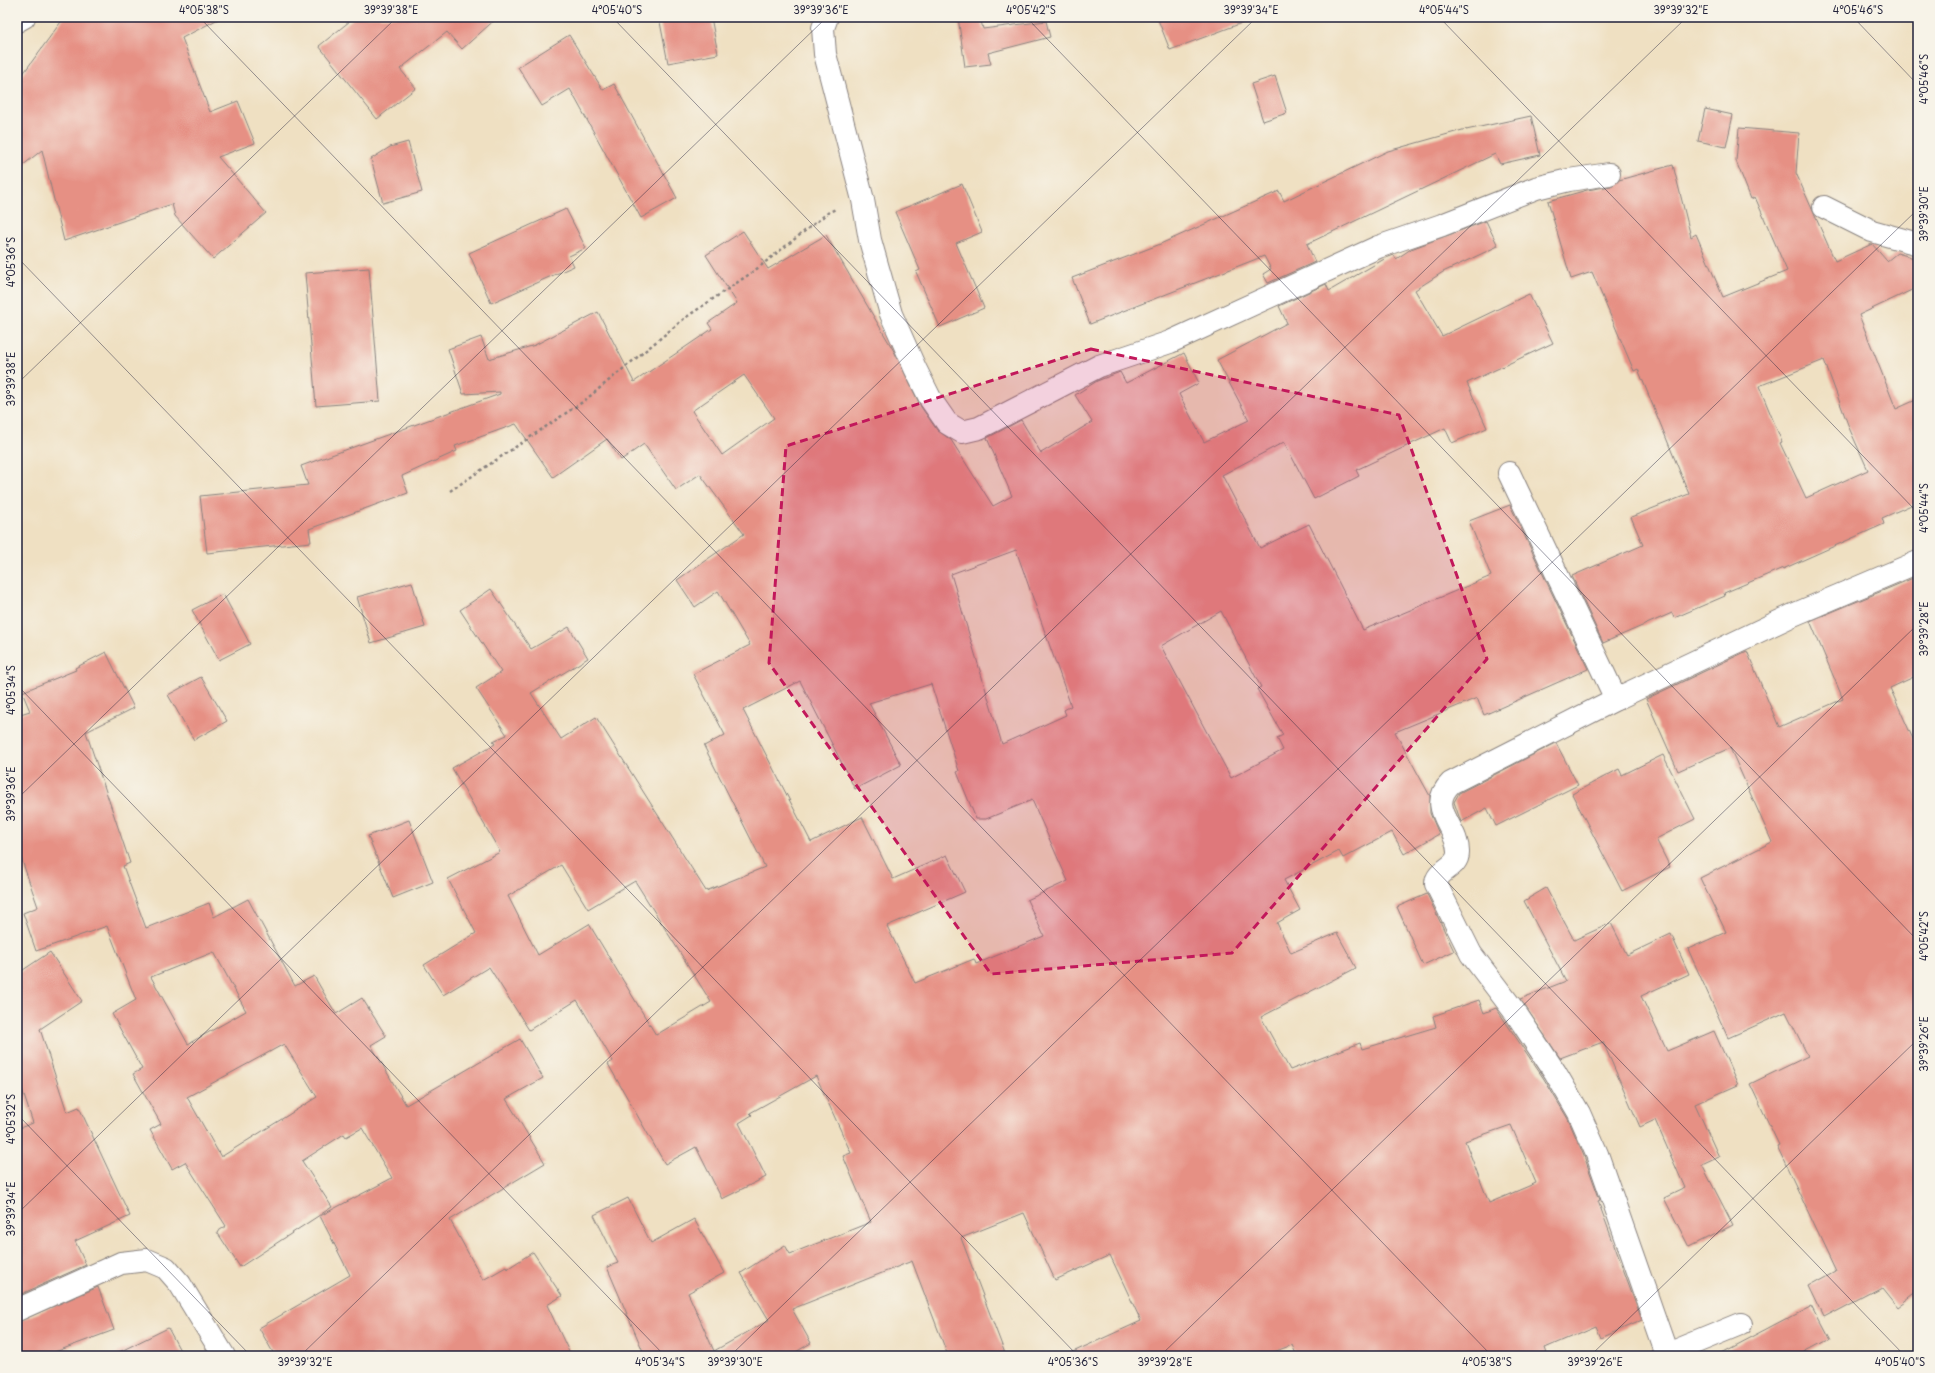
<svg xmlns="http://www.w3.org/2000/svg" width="1935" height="1373" viewBox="0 0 1935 1373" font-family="'Playpen Sans',sans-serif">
  <rect width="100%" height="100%" fill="#f7f3e8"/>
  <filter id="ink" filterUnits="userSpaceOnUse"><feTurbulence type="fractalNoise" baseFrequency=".025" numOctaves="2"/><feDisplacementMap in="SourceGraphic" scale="8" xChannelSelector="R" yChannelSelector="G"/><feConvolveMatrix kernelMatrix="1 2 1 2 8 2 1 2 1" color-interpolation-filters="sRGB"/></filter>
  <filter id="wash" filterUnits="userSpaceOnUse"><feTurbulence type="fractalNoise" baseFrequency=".012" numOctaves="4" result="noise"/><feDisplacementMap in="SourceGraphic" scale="16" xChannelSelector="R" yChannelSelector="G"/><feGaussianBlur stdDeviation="0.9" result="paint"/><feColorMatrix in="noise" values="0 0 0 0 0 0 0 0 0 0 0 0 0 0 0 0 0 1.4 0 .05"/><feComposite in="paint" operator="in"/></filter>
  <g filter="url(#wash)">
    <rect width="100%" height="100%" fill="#efe0c2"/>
    <g id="blocks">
      <!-- building -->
      <g fill="#e69084" fill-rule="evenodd">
        <path d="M69 17H222L182 38 210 112 238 101 255 143 218 157 266 213 213 259 175 216 172 204 64 241 42 150 17 170V82L63 19Z"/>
        <path d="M355 17H498L462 49 447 32 400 69 416 88 377 119 319 46Z"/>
        <path d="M659 17H711L718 54 668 63Z"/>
        <path d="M958 17H980L983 29 1046 21 1050 37 988 53 991 64 965 67Z"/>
        <path d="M1157 17H1249L1250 20 1170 50Z"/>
        <path d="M569 35 603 90 614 84 677 198 641 218 570 89 542 106 518 67Z"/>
        <path d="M1275 76 1287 113 1263 121 1251 84Z"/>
        <path d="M1705 109 1733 115 1726 147 1698 141Z"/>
        <path d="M1531 116 1540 155 1500 164 1495 154 1307 244 1315 262 1268 283 1263 274 1271 269 1264 256 1090 324 1072 278 1158 245 1279 191 1284 201 1388 151 1466 129V130Z"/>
        <path d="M1739 128 1799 133 1796 173 1835 261 1872 244 1887 261 1897 253 1918 259V287L1859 315 1896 409 1918 399V502L1882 518 1884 524 1783 569V568L1724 593 1725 596 1674 618 1672 613 1603 643 1572 576 1643 545 1631 517 1689 494 1638 369 1634 371 1592 272 1571 279 1548 201 1587 190 1611 186 1619 180 1673 165 1691 237 1696 234 1723 297 1787 271 1755 197 1751 199 1736 161ZM1824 360 1850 430 1868 470 1806 498 1780 443 1782 442 1759 386Z"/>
        <path d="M408 142 422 192 383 203 371 159 390 147Z"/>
        <path d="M962 184 982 232 956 243 984 308 940 327 916 272 920 270 895 212Z"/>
        <path d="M566 209 586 248 569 256 574 266 491 303 469 253Z"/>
        <path d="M1486 221 1498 246 1443 272 1415 290 1442 336 1529 294 1553 343 1467 383 1487 428 1452 443 1445 428 1356 470 1359 476 1314 499 1284 442 1222 475 1260 548 1309 524 1363 630 1491 576 1469 521 1510 505 1588 669 1484 715 1477 698 1395 732 1430 796V813L1439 834 1404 854 1392 832 1343 858 1339 851 1284 880 1300 910 1277 923 1291 953 1337 933 1356 968 1261 1017 1290 1070 1360 1043 1362 1049 1436 1027 1433 1016 1479 1000 1484 1013 1496 1008 1544 1079 1568 1119 1584 1156 1600 1200 1598 1201 1642 1320 1601 1338 1596 1326 1545 1348 1548 1356H1297L1292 1345 1263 1356H1064L1141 1321 1110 1255 1055 1280 1024 1213 961 1238 1006 1356H948L912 1261 792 1309 811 1343 789 1356H645L607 1267 618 1263 594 1215 628 1198 651 1243 694 1219 724 1273 688 1293 714 1351 769 1320 741 1273 785 1245 790 1254 871 1222 843 1156 851 1153 816 1076 750 1113 752 1115 739 1123 766 1177 722 1199 696 1147 665 1164 608 1064 613 1061 577 1000 529 1030 489 967 443 995 424 965 476 933 448 879 500 852 452 768 495 744 493 741 507 735 476 688 501 672 460 610 491 589 531 649 569 627 588 658 531 693 561 739 596 717 706 891 765 867 704 746 725 735 693 674 750 645 718 591 695 607 677 580 744 534 700 474 676 490 644 444 621 460 607 439 553 477 516 424 455 446 457 451 402 476 408 493 309 529 311 542 207 553 200 496 308 485 301 466 500 394V392L463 394 448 349 481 337 489 359 535 345 598 312 634 382 712 329 708 323 737 303 706 255 743 231 768 269 826 235 895 353 921 407 937 430 951 440 993 506 1012 496 987 438 1021 420 1041 453 1092 422 1075 395 1097 381 1120 372 1126 383 1184 353 1199 383 1179 394 1204 442 1249 420 1217 360 1287 323 1279 306 1326 284 1329 291 1386 258 1394 255 1396 259 1411 249ZM744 375 774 418 722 455 692 411ZM1016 550 1071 706 1064 710 1066 715 1002 744 951 574ZM1221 611 1261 687 1257 689 1283 735 1277 738 1283 750 1231 778 1161 646ZM800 681 855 789 901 765 869 703 931 684 959 771 957 772 976 819H986L1032 800 1068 881 1027 900 1044 936 976 964 974 959 915 983 887 926 965 892 947 855 893 879 862 817 811 842 743 710ZM561 865 588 909 635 881 711 1002 656 1035 589 924 538 955 508 896ZM1511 1125 1536 1183 1489 1203 1465 1141Z"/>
        <path d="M369 268 380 401 316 406 305 273Z"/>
        <path d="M1918 576V675L1890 688 1918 750V1291L1897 1307 1881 1287 1824 1317 1809 1286 1836 1271 1777 1146 1779 1145 1750 1084 1808 1056 1786 1012 1728 1038 1688 949 1726 932 1700 878 1772 842 1730 748 1678 771 1646 699 1747 651 1779 727 1843 699 1810 621Z"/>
        <path d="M412 582 425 627 371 643 357 597Z"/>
        <path d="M223 594 250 644 219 660 192 610Z"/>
        <path d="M106 652 134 708 86 732 130 863 123 866 146 928 209 903 214 917 248 899 295 986 314 976 336 1014 362 998 386 1036 371 1045 406 1105 520 1039 543 1078 506 1099 545 1163 450 1220 483 1280 506 1267 507 1269 533 1252 562 1296 547 1305 571 1356H275L259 1328 350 1275 320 1216 392 1178 362 1128 346 1137 344 1134 302 1161 332 1207 240 1267 217 1232 226 1226 185 1162 172 1169 150 1130 161 1124 133 1074 142 1069 112 1014 136 1000 107 926 36 951 23 913 38 907 17 846V715L30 711 22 692 76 670 75 668ZM214 952 246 1011 188 1044 151 977ZM284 1044 317 1097 221 1157 187 1097Z"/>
        <path d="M201 677 227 721 194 740 168 695Z"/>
        <path d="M1556 743 1578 785 1496 826 1487 808 1461 822 1454 802 1459 793Z"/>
        <path d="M1663 755 1695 819 1656 839 1670 867 1622 891 1572 794 1619 769 1622 775Z"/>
        <path d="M409 820 433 882 393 898 368 836Z"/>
        <path d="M1546 888 1574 940 1611 923 1627 955 1671 934 1689 974 1641 996 1667 1051 1714 1031 1738 1085 1695 1104 1719 1157 1702 1165 1733 1225 1689 1247 1664 1198 1685 1188 1655 1120 1640 1127 1603 1042 1560 1058 1520 999 1566 981 1524 901Z"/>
        <path d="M1427 894 1454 951 1423 965 1397 907Z"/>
        <path d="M50 952 82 1001 40 1029 67 1112 79 1107 130 1216 75 1241 86 1265 17 1296V1129L33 1123 17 1074V974Z"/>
        <path d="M98 1287 114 1330 44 1356H17V1322Z"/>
        <path d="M1811 1306 1829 1340 1799 1356H1716Z"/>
        <path d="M168 1328 183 1356H111Z"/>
      </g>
    </g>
  </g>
  <g filter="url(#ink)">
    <use href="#blocks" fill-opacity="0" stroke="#88817e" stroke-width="1"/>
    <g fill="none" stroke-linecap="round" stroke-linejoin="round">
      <!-- street casing -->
      <g stroke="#88817e" stroke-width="24">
        <g id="street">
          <path d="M827 17 823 28 825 54 863 200 870 240 891 314 915 368 931 400 947 423 962 432 979 428 1099 366 1170 342 1378 247 1442 225 1536 188 1569 180 1609 174"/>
          <path d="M17 21 24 17"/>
          <path d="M1824 207 1872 231 1918 244"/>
          <path d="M1509 473 1616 699 1793 615 1918 562"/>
          <path d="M1616 699 1451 783C1425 808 1459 827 1458 853 1458 868 1436 870 1436 884L1471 954 1515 1012 1555 1072 1579 1113 1597 1154 1667 1354"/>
          <path d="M17 1310 121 1263 147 1260 166 1268 180 1284 224 1356"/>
          <path d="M1663 1356 1741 1324"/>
        </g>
      </g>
      <!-- path -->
      <path stroke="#88817e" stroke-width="2.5" stroke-dasharray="3 3" stroke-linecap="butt" d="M450 491 584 401 685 318 754 271 829 212 836 209"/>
      <!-- street -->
      <use href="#street" stroke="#fff" stroke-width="22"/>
    </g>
  </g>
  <!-- marked area -->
  <path fill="#c2185b" fill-opacity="0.2" stroke="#c2185b" stroke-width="3" stroke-dasharray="8 5" stroke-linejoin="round" d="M1091 349 1399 415 1487 659 1232 953 991 974 769 663 786 446Z"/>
  <!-- ticks -->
  <path fill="none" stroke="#22223b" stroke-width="1" stroke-opacity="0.45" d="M199 17 1492 1356M612 17 1905 1356M1026 17 1918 941M1439 17 1918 513M1853 17 1918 85M17 257 1078 1356M17 384 397 17M17 685 665 1356M17 799 827 17M17 1114 251 1356M17 1214 1257 17M300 1356 1687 17M730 1356 1918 209M1160 1356 1918 624M1590 1356 1918 1039"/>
  <!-- margin -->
  <rect width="1935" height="1373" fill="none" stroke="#f7f3e8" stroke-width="44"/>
  <rect x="22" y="22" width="1891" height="1329" fill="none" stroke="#22223b" stroke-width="1.5"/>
  <g font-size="10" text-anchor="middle" fill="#22223b">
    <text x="204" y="14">4°05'38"S</text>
    <text x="391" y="14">39°39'38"E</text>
    <text x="617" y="14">4°05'40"S</text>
    <text x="821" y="14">39°39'36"E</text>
    <text x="1031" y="14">4°05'42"S</text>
    <text x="1251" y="14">39°39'34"E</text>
    <text x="1444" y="14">4°05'44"S</text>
    <text x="1681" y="14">39°39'32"E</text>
    <text x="1858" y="14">4°05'46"S</text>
    <text transform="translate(1924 79) rotate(-90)" y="4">4°05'46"S</text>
    <text transform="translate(1924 214) rotate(-90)" y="4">39°39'30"E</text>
    <text transform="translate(11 262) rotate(-90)" y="4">4°05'36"S</text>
    <text transform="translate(11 379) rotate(-90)" y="4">39°39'38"E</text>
    <text transform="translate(1924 508) rotate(-90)" y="4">4°05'44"S</text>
    <text transform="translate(1924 629) rotate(-90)" y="4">39°39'28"E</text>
    <text transform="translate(11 690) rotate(-90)" y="4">4°05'34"S</text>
    <text transform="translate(11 794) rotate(-90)" y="4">39°39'36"E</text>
    <text transform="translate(1924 936) rotate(-90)" y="4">4°05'42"S</text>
    <text transform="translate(1924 1044) rotate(-90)" y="4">39°39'26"E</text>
    <text transform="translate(11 1119) rotate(-90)" y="4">4°05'32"S</text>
    <text transform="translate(11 1209) rotate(-90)" y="4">39°39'34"E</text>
    <text x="305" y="1366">39°39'32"E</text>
    <text x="660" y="1366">4°05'34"S</text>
    <text x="735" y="1366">39°39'30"E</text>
    <text x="1073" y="1366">4°05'36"S</text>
    <text x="1165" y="1366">39°39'28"E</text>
    <text x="1487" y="1366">4°05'38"S</text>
    <text x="1595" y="1366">39°39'26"E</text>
    <text x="1900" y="1366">4°05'40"S</text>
  </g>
</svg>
